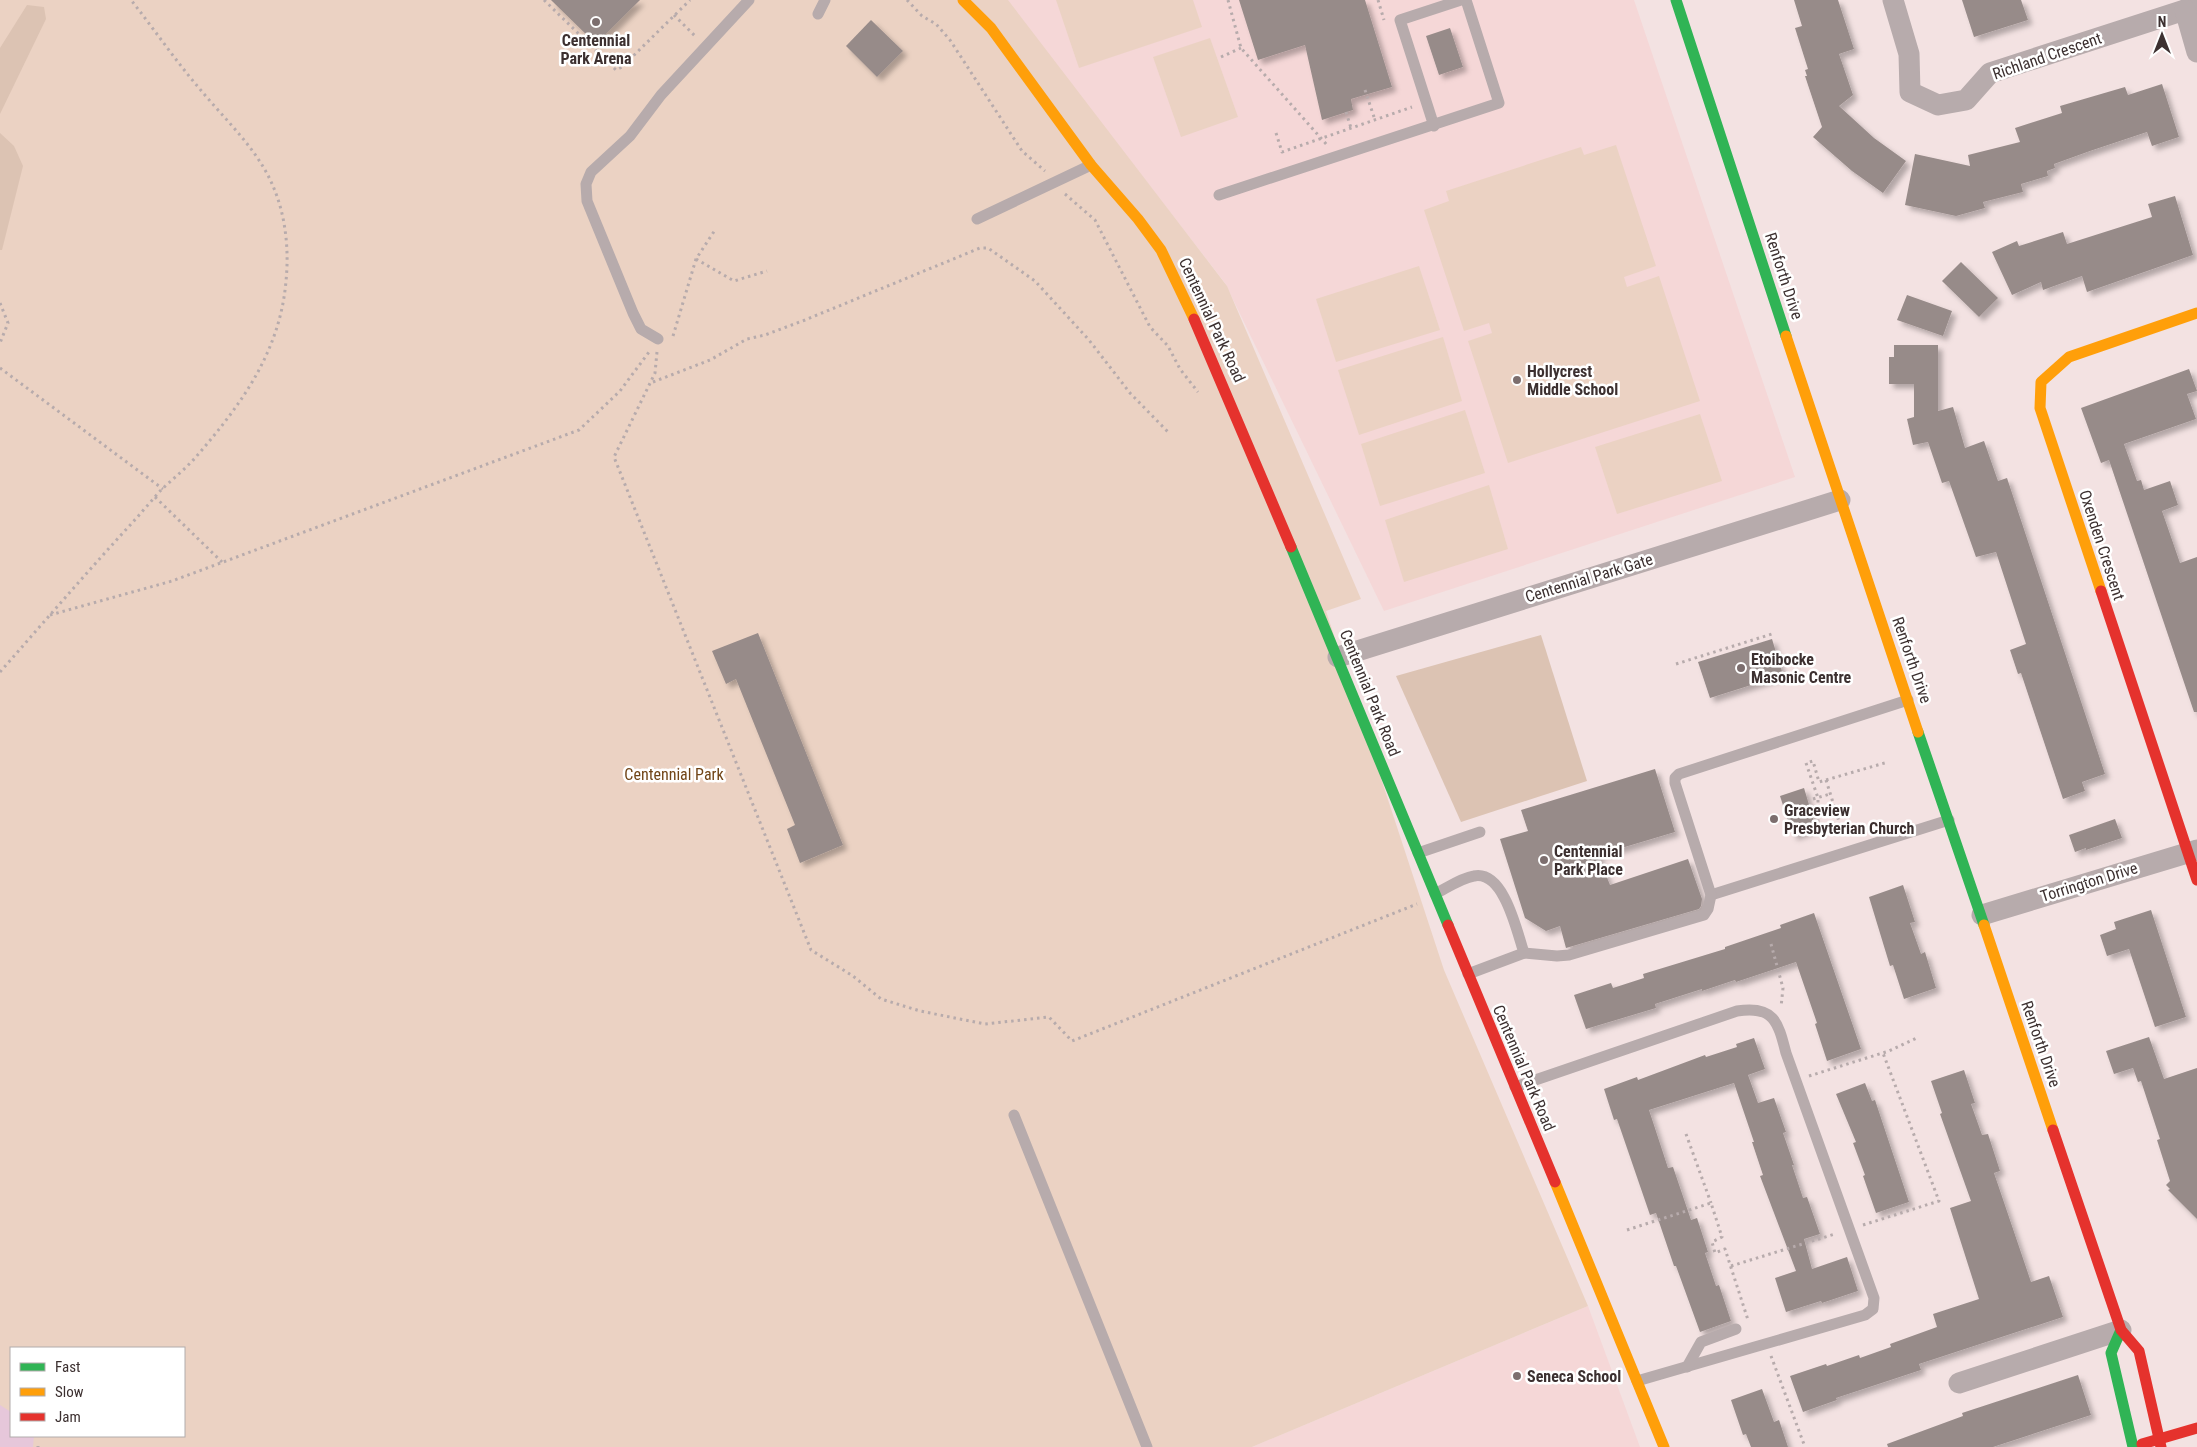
<svg xmlns="http://www.w3.org/2000/svg" width="2197" height="1447" viewBox="0 0 2197 1447" font-family="'Roboto Condensed',sans-serif">
  <defs>
    <filter id="shadow"><feDropShadow dx="4.5" dy="4.5" stdDeviation="2.5" flood-color="#0004"/></filter>
  </defs>
  <rect width="100%" height="100%" fill="#f3e2e2"/>
  <!-- built -->
  <g fill="#f5d7d7">
    <path d="M1006 0H1634L1795 477 1384 611 1225 283Z"/>
    <path d="M1588 1306 1640 1447H1252Z"/>
  </g>
  <!-- green -->
  <g fill="#ebd2c3" fill-rule="evenodd">
    <path d="M0 0H1008L1227 286 1361 599 1326 611 1444 970 1588 1306 1252 1447H0ZM11 1348H184V1436H11Z"/>
    <path d="M1056 0H1193L1202 27 1079 68Z"/>
    <path d="M1210 38 1238 117 1181 137 1153 57Z"/>
    <path d="M1616 145 1656 266 1624 277 1627 287 1659 276 1700 401 1508 463 1468 341 1492 333 1489 323 1464 331 1424 210 1449 201 1446 191 1581 147 1584 155Z"/>
    <path d="M1419 266 1440 330 1336 362 1316 299Z"/>
    <path d="M1443 337 1462 401 1359 435 1338 370Z"/>
    <path d="M1465 410 1485 473 1380 506 1361 444Z"/>
    <path d="M1700 414 1722 481 1617 514 1595 447Z"/>
    <path d="M1489 485 1508 549 1404 582 1385 520Z"/>
  </g>
  <!-- forest -->
  <g fill="#dcc3b3">
    <path d="M27 5 44 7 46 19 0 114V48Z"/>
    <path d="M0 133 14 146 23 166 2 250H0Z"/>
    <path d="M1541 635 1587 781 1461 822 1396 676Z"/>
  </g>
  <!-- water -->
  <path fill="#e6c7da" d="M0 1405 11 1412V1436H34L33 1447H0Z"/>
  <!-- building -->
  <g fill="#978b89" filter="url(#shadow)">
    <path d="M551 0H640L596 44Z"/>
    <path d="M1239 0H1365L1392 87 1351 99 1353 110 1322 120 1305 45 1258 60Z"/>
    <path d="M1794 0H1838L1854 49 1839 54 1853 95 1839 106 1874 138 1906 161 1883 193 1852 171 1813 137 1822 127 1805 76H1807L1805 70 1808 69 1795 28 1802 26Z"/>
    <path d="M1962 0H2021L2028 20 1974 37Z"/>
    <path d="M871 20 903 51 877 77 846 46Z"/>
    <path d="M1450 28 1463 67 1439 75 1426 36Z"/>
    <path d="M2162 84 2179 137 2152 146 2147 132 2090 151 2054 164 2055 168 2047 171 2048 176 2021 184 2023 192 1983 202 1985 208 1956 216 1905 205 1915 154 1970 166 1968 155 2020 142 2015 128 2062 113 2060 106 2125 87 2128 95Z"/>
    <path d="M2175 196 2193 255 2087 292 2082 276 2043 290 2041 282 2012 295 1992 252 2017 241 2019 246 2063 232 2067 244 2152 217 2148 204Z"/>
    <path d="M1961 262 1998 298 1979 317 1942 281Z"/>
    <path d="M1907 295 1952 311 1943 336 1897 320Z"/>
    <path d="M1894 345H1938V411L1953 407 1965 448 1984 441 1998 481 2007 478 2105 774 2082 782 2085 791 2063 799 2021 673 2018 674 2010 650 2026 644 1996 552 1976 557 1949 481 1942 483 1928 442 1913 445 1907 419 1914 417V384H1889V357H1894Z"/>
    <path d="M2189 369 2197 391 2187 394 2196 419 2124 444 2137 481 2141 480 2144 490 2170 481 2178 505 2162 511 2180 563 2197 557V712H2194L2109 460 2101 463 2081 408Z"/>
    <path d="M758 633 843 845 800 863 787 829 795 825 736 679 726 684 712 651Z"/>
    <path d="M1772 639 1783 675 1710 698 1698 662Z"/>
    <path d="M1655 769 1675 832 1598 855 1610 885 1688 859 1702 899 1701 906 1699 909 1566 948 1560 926 1546 931 1525 918 1500 839 1528 831 1521 810Z"/>
    <path d="M1804 788 1816 828 1793 836 1780 796Z"/>
    <path d="M2115 819 2122 838 2086 850V848L2075 852 2069 835Z"/>
    <path d="M1903 885 1915 922 1910 923 1921 954 1925 952 1936 988 1904 999 1893 965 1890 966 1869 897Z"/>
    <path d="M2151 910 2186 1017 2155 1027 2129 949 2107 956 2100 935 2116 929 2114 922Z"/>
    <path d="M1814 913 1861 1049 1827 1061 1815 1024 1817 1023 1796 962 1736 982 1735 980 1702 991V989L1655 1004 1656 1008 1586 1029 1574 995 1611 983 1613 988 1644 978 1643 974 1725 949V947L1781 928 1780 925Z"/>
    <path d="M2149 1037 2164 1079 2197 1068V1219L2168 1190 2170 1189 2166 1185 2170 1181 2157 1140 2160 1139 2141 1081 2138 1082 2133 1068 2114 1074 2106 1051Z"/>
    <path d="M1754 1038 1765 1069 1748 1075 1758 1103 1774 1098 1786 1132 1783 1133 1794 1165H1792L1803 1198 1807 1197 1820 1234 1804 1239 1812 1269 1847 1257 1858 1291 1822 1303 1821 1301 1786 1312 1775 1278 1796 1271 1760 1176 1763 1175 1752 1142H1754L1734 1083 1649 1110 1668 1168 1673 1167 1691 1220 1697 1218 1708 1252 1705 1253 1716 1286 1719 1285 1731 1321 1700 1332 1676 1266H1674L1656 1213 1650 1215 1617 1119 1614 1120 1604 1089 1637 1077 1638 1080 1705 1055 1706 1057 1737 1047 1736 1044Z"/>
    <path d="M1964 1070 1975 1103 1971 1104 1982 1135 1988 1134 2000 1171 1994 1173 2031 1282 2049 1276 2063 1317 1919 1364 1921 1370 1836 1398 1837 1400 1803 1412 1790 1376 1826 1364 1827 1366 1859 1355 1860 1358 1891 1347 1890 1344 1937 1327 1933 1314 1979 1299 1950 1208 1971 1201 1940 1114 1942 1113 1931 1081Z"/>
    <path d="M1865 1083 1872 1101 1875 1100 1909 1202 1876 1213 1863 1176 1865 1175 1853 1143 1856 1142 1836 1094Z"/>
    <path d="M2078 1375 2091 1415 1993 1447H1888L1887 1444 1963 1416 1962 1413Z"/>
    <path d="M1762 1389 1774 1422 1779 1420 1788 1447H1751L1746 1434 1743 1435 1731 1400Z"/>
  </g>
  <g fill="none" stroke-linecap="round" stroke-linejoin="round">
    <!-- path -->
    <g stroke="#b7abac" stroke-width="3" stroke-dasharray="2.5 4" stroke-linecap="butt">
      <path d="M544 0 616 70 622 67 690 0"/>
      <path d="M907 0 922 16 936 24 950 40 1022 151 1045 171"/>
      <path d="M1228 0 1241 48 1327 145"/>
      <path d="M1378 0 1384 20"/>
      <path d="M674 15 696 37"/>
      <path d="M1221 57 1241 48"/>
      <path d="M1365 90 1375 120"/>
      <path d="M1346 112 1351 128"/>
      <path d="M1276 133 1282 152 1412 107"/>
      <path d="M1065 194 1095 220 1150 327 1168 346 1180 369 1198 392"/>
      <path d="M696 259 734 281 767 271"/>
      <path d="M0 303 8 323 0 343"/>
      <path d="M673 336 696 259 715 230"/>
      <path d="M657 352 655 373 614 457 811 950 853 976 881 999 920 1011 985 1024 1049 1017 1072 1041 1417 904"/>
      <path d="M0 368 163 489"/>
      <path d="M653 382 710 360 747 339 765 335 805 320 980 248H988L1035 281 1089 340 1130 393 1168 432"/>
      <path d="M155 497 222 562"/>
      <path d="M50 615 172 581 579 430 620 391 649 352"/>
      <path d="M1676 664 1772 634"/>
      <path d="M0 672C44 622 87 572 132 523 142 512 152 500 162 489 173 479 185 469 195 458 241 405 280 352 286 281 289 251 286 219 275 191 260 151 226 121 199 88 175 60 154 29 131 0"/>
      <path d="M1826 780 1841 828"/>
      <path d="M1813 799 1830 794"/>
      <path d="M1818 822V798L1806 763 1813 761 1819 782 1888 762"/>
      <path d="M1771 944 1783 988 1781 1007"/>
      <path d="M1809 1076 1889 1051 1919 1037"/>
      <path d="M1686 1134 1711 1203"/>
      <path d="M1863 1225 1939 1201 1883 1053"/>
      <path d="M1627 1230 1711 1203 1722 1237 1712 1242 1715 1253 1725 1249 1748 1320"/>
      <path d="M1731 1266 1835 1234"/>
      <path d="M1771 1356 1805 1447"/>
      <path d="M38 1447V1446"/>
    </g>
    <!-- lane -->
    <g stroke="#b7abac" stroke-width="11">
      <path d="M818 14 825 0"/>
      <path d="M1434 126 1400 20 1461 0"/>
      <path d="M1219 195 1499 103 1466 0"/>
      <path d="M977 219 1091 165"/>
      <path d="M658 339 641 329 633 313 587 201 586 184 591 172 630 136 661 95 749 0"/>
      <path d="M1418 853 1480 832"/>
      <path d="M1435 894C1447 888 1461 878 1474 876 1504 870 1517 932 1524 953L1468 974"/>
      <path d="M1711 895 1949 820"/>
      <path d="M1524 953 1557 956 1569 955 1704 915 1708 909 1711 895 1675 783V778L1679 774 1908 700"/>
      <path d="M1515 1087 1737 1011C1774 1005 1778 1022 1786 1053L1874 1298 1873 1309 1865 1315 1637 1381"/>
      <path d="M1014 1115 1147 1447"/>
      <path d="M1687 1367 1701 1342 1736 1329"/>
    </g>
    <!-- street -->
    <g stroke="#b7abac" stroke-width="21">
      <path d="M1893 0 1909 54 1910 92 1938 105 1966 100 1990 73 2197 6"/>
      <path d="M2185 10 2197 52"/>
      <path d="M1338 657 1840 500"/>
      <path d="M1982 915 2197 850"/>
      <path d="M1959 1383 2121 1330"/>
    </g>
    <!-- fast -->
    <g stroke="#30b455" stroke-width="11">
      <path d="M1676 0 1786 336"/>
      <path d="M1291 547 1448 925"/>
      <path d="M1918 732 1984 925"/>
      <path d="M2121 1330 2111 1353 2133 1447"/>
    </g>
    <!-- slow -->
    <g stroke="#ff9f0a" stroke-width="11">
      <path d="M963 0 991 28 1091 165 1138 219 1161 250 1194 319"/>
      <path d="M1786 336 1918 732"/>
      <path d="M2101 591 2040 408 2041 382 2069 357 2197 313"/>
      <path d="M1984 925 2053 1130"/>
      <path d="M1555 1182 1664 1447"/>
    </g>
    <!-- jam -->
    <g stroke="#e5322d" stroke-width="11">
      <path d="M1194 319 1291 547"/>
      <path d="M2101 591 2197 880"/>
      <path d="M1448 925 1555 1182"/>
      <path d="M2053 1130 2121 1330 2139 1351 2161 1447"/>
      <path d="M2142 1444 2197 1428"/>
    </g>
  </g>
  <!-- markers -->
  <g fill="#7c6e6e" stroke="#fff" stroke-width="2">
    <circle cx="596" cy="22" r="5"/>
    <circle cx="1517" cy="380" r="5"/>
    <circle cx="1741" cy="668" r="5"/>
    <circle cx="1774" cy="819" r="5"/>
    <circle cx="1544" cy="860" r="5"/>
    <circle cx="1517" cy="1376" r="5"/>
  </g>
  <g text-anchor="middle" dominant-baseline="central" stroke-width="5" stroke-linejoin="round" paint-order="stroke">
    <!-- poi labels -->
    <g font-size="16" font-weight="bold" fill="#3c3030" stroke="#fff" text-anchor="start">
      <text x="596" y="40" text-anchor="middle">Centennial<tspan x="596" dy="18">Park Arena</tspan></text>
      <text x="1527" y="371">Hollycrest<tspan x="1527" dy="18">Middle School</tspan></text>
      <text x="1751" y="659">Etoibocke<tspan x="1751" dy="18">Masonic Centre</tspan></text>
      <text x="1784" y="810">Graceview<tspan x="1784" dy="18">Presbyterian Church</tspan></text>
      <text x="1554" y="851">Centennial<tspan x="1554" dy="18">Park Place</tspan></text>
      <text x="1527" y="1376">Seneca School</text>
    </g>
    <!-- street labels -->
    <g font-size="16" fill="#3c3030" stroke="#fff">
      <text transform="translate(2047 56) rotate(-19)">Richland Crescent</text>
      <text transform="translate(1784 276) rotate(72)">Renforth Drive</text>
      <text transform="translate(1212 320) rotate(65)">Centennial Park Road</text>
      <text transform="translate(2102 545) rotate(72)">Oxenden Crescent</text>
      <text transform="translate(1589 578) rotate(-17)">Centennial Park Gate</text>
      <text transform="translate(1912 660) rotate(71)">Renforth Drive</text>
      <text transform="translate(1370 693) rotate(68)">Centennial Park Road</text>
      <text transform="translate(2089 882) rotate(-17)">Torrington Drive</text>
      <text transform="translate(2041 1044) rotate(71)">Renforth Drive</text>
      <text transform="translate(1524 1068) rotate(67)">Centennial Park Road</text>
    </g>
    <!-- park labels -->
    <g font-size="16" fill="#704416" stroke="#fff">
      <text x="674" y="774">Centennial Park</text>
    </g>
  </g>
  <!-- legend -->
  <rect x="10" y="1347" width="175" height="90" fill="#ffffff" stroke="#b1acac"/>
  <rect x="20" y="1363" width="25" height="8" fill="#30b455" stroke="#b1acac"/>
  <text x="55" y="1372" font-size="15" fill="#3c3030">Fast</text>
  <rect x="20" y="1388" width="25" height="8" fill="#ff9f0a" stroke="#b1acac"/>
  <text x="55" y="1397" font-size="15" fill="#3c3030">Slow</text>
  <rect x="20" y="1413" width="25" height="8" fill="#e5322d" stroke="#b1acac"/>
  <text x="55" y="1422" font-size="15" fill="#3c3030">Jam</text>
  <!-- north arrow -->
  <g transform="translate(2162 35)" stroke="#ffffff" stroke-width="4" paint-order="stroke">
  <path d="M0-4L9 19L0 12L-9 19Z" fill="#3c3030"/>
  <text y="-8" font-size="14" font-weight="bold" text-anchor="middle" fill="#3c3030">N</text>
  </g>
</svg>
